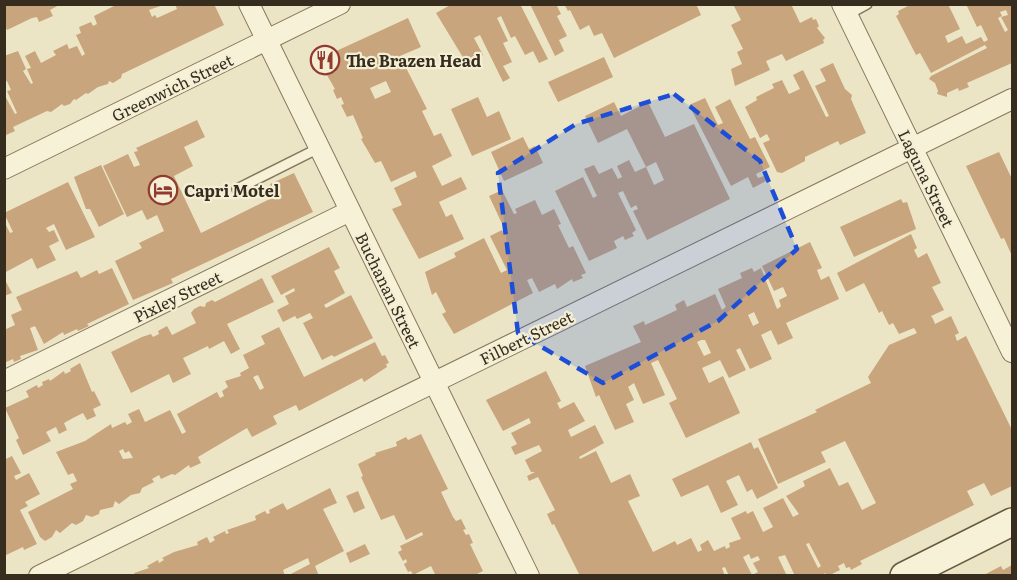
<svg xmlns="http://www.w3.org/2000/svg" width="1017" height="580" viewBox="0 0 1017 580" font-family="Literata,serif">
  <rect width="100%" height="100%" fill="#ece5c5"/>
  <!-- building -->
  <g fill="#c8a57d" fill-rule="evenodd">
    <path d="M4 4H61L50 10 53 16 39 22 37 17 32 18 7 30 4 24Z"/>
    <path d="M118 4H166L149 10 152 17 155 15 157 18 177 9 175 4H214L224 25 122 74 121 78 113 83 109 81 108 84 98 87 88 94 86 93 76 100 74 99 70 104 64 106 62 104 51 112 47 111 13 127 15 131 4 136V94L15 114 17 113 7 91 11 90 7 81 4 82V56L18 51 26 69 23 71 31 84 33 83 27 69 31 68 25 56 35 51 41 63 56 55 53 51 67 44 69 49 77 46 82 56 85 54 76 35 81 33 79 27 91 22 93 26 97 24 94 16Z"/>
    <path d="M452 4H520L548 59 539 63 533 51 525 55 515 36 511 38 501 16 497 18 508 41 503 43 512 62 503 66 510 78 503 82 480 35 474 38 483 55 467 64 436 13Z"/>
    <path d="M530 4H556L561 14 557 16 567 36 559 40 564 51 555 56Z"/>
    <path d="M564 4H696L701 15 614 58 602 33 594 36 589 25 580 30 570 10 568 11Z"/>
    <path d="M733 4H791L800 23 812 17 813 20 816 19 819 26 817 28 825 38 823 40 824 43 786 61 782 54 766 61 770 70 735 86 731 69 742 64 737 52 743 49 731 25 741 20Z"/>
    <path d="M912 4H948L960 29 945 36 948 43 962 36 966 44 981 37 984 42 988 40 981 25 977 27 966 4H1012V63L967 83 969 87 959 91 958 88 947 93V97L937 94 938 91 935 83 929 79 931 76 987 48 985 45 931 73 920 53 916 55 896 16 899 14 898 11ZM1006 10 1008 15 1001 17 1008 30 1005 32 998 18 1002 16 1000 12Z"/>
    <path d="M408 18 421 47 400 56 427 109 422 111 434 136 441 133 452 156 432 166 442 186 461 177 467 189 439 202 446 217 452 214 464 239 419 259 392 209 402 205 394 188 417 177 415 171 391 182 381 161 375 163 361 139 363 138 353 115 347 117 341 105 344 104 341 97 337 99 333 90 335 89 324 70 326 69 321 58ZM386 81 391 92 375 99 370 88Z"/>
    <path d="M604 57 613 77 558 102 548 82Z"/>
    <path d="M833 63 845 89 852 95 851 99 866 133 840 145 838 141 805 157V161L782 173 777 172 763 143 770 140 767 134 760 138 745 107 757 100 756 97 774 88 772 84 782 80 789 94 800 89 793 75 803 70 826 117 829 116 815 86 826 81 820 69Z"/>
    <path d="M478 97 487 117 499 111 511 139 472 156 451 109Z"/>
    <path d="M705 98 718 125 723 123 715 107 730 99 750 139 755 137 770 167 756 174 758 178 764 176 766 181 753 188 748 177 731 186 689 105Z"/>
    <path d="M614 102 621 116 648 102 665 137 694 124 730 199 647 240 633 211 638 209 636 205 631 208 623 191 618 193 636 230 632 233 634 236 625 240 623 236 614 241 617 248 589 261 555 191 583 177 593 198 597 196 584 169 594 165 599 174 612 168 618 179 622 177 617 166 629 160 635 172 646 167 654 185 664 180 656 162 646 167 627 129 598 143 585 116Z"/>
    <path d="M197 120 205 137 184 147 193 166 174 176 201 233 276 196 270 184 294 173 313 212 171 279 173 283 133 300 115 261 142 248 139 243 164 231 157 215 147 220 142 210 127 217 103 166 128 154 134 167 140 165 134 152 138 151 136 148Z"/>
    <path d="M523 137 529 149 535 146 543 163 504 181 491 152Z"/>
    <path d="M999 152 1012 179V256L1004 238 1001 239 966 166Z"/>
    <path d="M101 165 124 214 99 227 90 209H86L74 177Z"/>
    <path d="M68 182 95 237 66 250 54 224 46 228 49 232 54 230 59 241 49 246 56 260 37 269 32 258 4 273V221L10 233 13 232 4 213Z"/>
    <path d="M502 190 514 214 517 213 515 209 535 200 542 215 554 209 561 224 558 225 569 248 573 246 586 273 581 275 583 278 573 282 572 279 557 289 555 284 539 292 532 278 527 280 533 293 454 334 442 314 446 312 436 292 432 295 425 272 456 257 454 253 484 238 501 273 507 270 490 236 502 230 504 234 506 232 489 196Z"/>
    <path d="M901 199 903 203 907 202 916 229 854 257 840 227Z"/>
    <path d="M911 234 917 248 914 250 918 258 927 253 941 283 932 287 944 310 931 316 933 319 935 324 951 316 959 333 955 335 957 341 966 336 1012 430V486L991 496 984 483 967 491 974 505 860 561 862 564 851 570 850 567 846 568 844 563 838 566 840 570 828 576 825 573 822 576H795L785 555 778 557 787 576H729L725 567 722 568 725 576H580L554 524 552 525 547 514 555 510 538 477 529 481 527 476 535 472H531L525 460 542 451 539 445 515 455 511 447 517 444 511 433 531 423 529 418 503 431 486 400 546 371 561 401 557 403 560 409 574 402 585 421 568 430 571 437 595 425 604 443 579 457 580 459 596 451 611 483 630 474 640 496 628 501 653 552 675 541 677 545 691 538 698 552 702 550 700 545 708 540 714 551 725 546 726 549 730 547 729 543 741 539 731 518 746 511 747 514 753 511 763 532 773 527 763 508 783 498 793 517 799 514 786 496 805 486 803 481 830 468 839 486 848 482 862 510 876 503 845 441 821 452 826 462 778 484 758 439 817 412 815 410 871 383 868 377 889 345 917 333 914 328 899 334 893 323 889 325 882 311 879 313 864 283 846 292 837 273ZM809 543 821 566 818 568 806 544ZM749 554 751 559 758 556 760 560 753 563 758 572 752 575 743 557Z"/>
    <path d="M810 242 822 268 817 270 821 280 829 276 839 299 786 323 793 338 778 345 771 330 761 335 772 359 750 369 740 348 736 350 746 370 729 378 720 360 702 368 709 383 723 376 740 413 686 438 669 403 677 399 658 360 651 363 665 395 643 404 634 383 628 387 634 400 626 404 634 422 615 430 599 395 596 397 585 366 641 342 633 326 644 321 645 325 677 310 675 305 684 300 687 307 715 294 722 310 726 307 718 289 742 278 740 273 752 268 754 272 761 268 777 309 779 308 781 306 779 300 787 296 783 287 774 291 762 266ZM754 312 759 323 753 326 748 315ZM701 340H705L711 353 704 356 697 342Z"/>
    <path d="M329 247 340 268 334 271 345 293 324 305 326 308 351 295 373 338 334 357 332 355 322 360 303 323 313 318 310 313 297 319 295 316 283 322 277 310 289 304 285 296 295 291 294 288 281 295 271 276Z"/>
    <path d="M112 268 129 304 87 324 89 326 78 331 77 329 64 335 63 332 44 344 35 326 30 328 38 350 20 356 21 359 14 362 13 359 4 363V330L15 325 11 315 22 310 16 297 77 271 81 278 97 270 99 274Z"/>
    <path d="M4 278 12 293 4 296Z"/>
    <path d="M262 278 274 302 227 324 240 349 231 354 224 341 209 349 208 346 183 358 191 374 173 383 169 374 131 393 111 352 142 337 151 334 153 337 159 334 158 331 167 326 172 335 196 323 191 313 194 309 200 306 205 307 206 303 212 300 215 302Z"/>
    <path d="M279 327 304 377 375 342 382 356 385 355 389 363 386 364 387 367 364 382 362 378 299 411 296 405 273 416 277 424 252 437 247 428 198 457 201 463 190 468 189 465 175 475 172 474 161 479 159 475 152 479 154 482 142 488 140 493 131 495 119 504 115 501 113 507 100 510 99 514 92 517 86 515 83 521 76 525 72 523 60 533 56 530 52 537 45 541 40 537 28 512 73 489 70 484 77 481 73 473 68 475 56 452 85 441 111 424 112 428 125 422 127 425 132 422 128 414 139 409 145 422 170 410 182 434 186 432 177 414 217 392 220 398 224 396 222 391 228 387 225 381 241 376 240 373 249 368 243 355 265 344 261 336ZM258 375 264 388 260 390 253 377ZM123 449 125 453 129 451 133 458 123 459 119 451Z"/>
    <path d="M80 363 92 392 94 391 101 405 93 409 96 416 87 420 83 413 73 418 64 423 67 430 59 434 56 427 46 432 51 441 23 455 16 440 19 438 5 408 29 397 26 391 37 385 38 388 43 385 42 382 49 379 50 381 64 371 65 374 71 371 70 369Z"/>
    <path d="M421 434 448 489 441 492 453 517 456 521 461 519 466 529 463 530 466 535 469 534 473 543 470 544 483 571 473 576H436L431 566 413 575 411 571 408 572 404 564 407 562 406 559 403 561 398 552 402 550 400 546 423 535 422 532 406 540 394 515 381 520 361 477 363 476 358 464 376 455 375 453 397 446 396 442 406 437 408 440Z"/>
    <path d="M751 442 754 449 758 447 778 488 757 499 752 489 747 492 739 475 726 481 738 505 721 513 708 485 681 497 672 479Z"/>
    <path d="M12 456 21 473 14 476 16 480 29 473 40 494 25 502 28 506 20 510 37 544 24 550 23 547 4 556V460Z"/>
    <path d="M330 488 337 503 323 509 344 551 315 566 319 576H287L310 564 308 558 283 570 285 576H136L134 573 149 568 147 566 158 560 159 563 164 560 162 558 174 552 198 545 197 542 207 537 210 543 215 540 213 537 225 531 226 534 229 533 227 530 256 520 255 516 265 511 267 514 270 513 269 510 283 503 287 510Z"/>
    <path d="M358 491 365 508 354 513 346 496Z"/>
    <path d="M365 544 370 554 350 563 346 553Z"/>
    <path d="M1012 565V576H982L1001 566 1003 570Z"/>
  </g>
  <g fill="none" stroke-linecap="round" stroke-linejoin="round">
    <!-- lane casing -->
    <g stroke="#86775c" stroke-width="12">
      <g id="lane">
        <path d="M847 15 867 4"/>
        <path d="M237 189 319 148"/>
      </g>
    </g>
    <!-- street casing -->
    <g stroke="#86775c" stroke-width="22">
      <g id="street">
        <path d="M249 4 529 576"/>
        <path d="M842 4 1012 352"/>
        <path d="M4 169 340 4"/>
        <path d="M4 381 350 211"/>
        <path d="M39 576 1012 99"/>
      </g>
    </g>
    <!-- secondary casing -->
    <g stroke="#68583f" stroke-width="30">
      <path id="secondary" d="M904 576 1012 522"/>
    </g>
    <!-- lane -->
    <use href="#lane" stroke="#f7f1d8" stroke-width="9"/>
    <!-- street -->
    <use href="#street" stroke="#f7f1d8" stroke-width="20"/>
    <!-- secondary -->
    <use href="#secondary" stroke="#f7f1d8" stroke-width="27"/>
  </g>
  <!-- marked area -->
  <path fill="#1d4ed8" fill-opacity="0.2" stroke="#1d4ed8" stroke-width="4.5" stroke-dasharray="12 8" stroke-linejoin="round" d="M674 94 760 161 797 249 718 321 603 383 518 333 498 173 576 124Z"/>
  <!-- icons -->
  <defs>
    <g id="restaurant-ring" transform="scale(1.5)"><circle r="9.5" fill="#f4eed4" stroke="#923a2f" stroke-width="1.5"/><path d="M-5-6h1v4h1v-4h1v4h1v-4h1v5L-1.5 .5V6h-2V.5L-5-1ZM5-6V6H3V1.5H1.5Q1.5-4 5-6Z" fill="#923a2f"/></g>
    <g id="hotel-ring" transform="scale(1.5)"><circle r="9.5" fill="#f4eed4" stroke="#923a2f" stroke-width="1.5"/><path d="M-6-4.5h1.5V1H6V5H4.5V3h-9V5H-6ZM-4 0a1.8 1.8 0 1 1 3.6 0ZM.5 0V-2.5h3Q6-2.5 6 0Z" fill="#923a2f"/></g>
  </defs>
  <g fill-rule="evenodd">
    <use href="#restaurant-ring" x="325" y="60"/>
    <use href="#hotel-ring" x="163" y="190"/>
  </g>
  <g text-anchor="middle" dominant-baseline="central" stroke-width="4.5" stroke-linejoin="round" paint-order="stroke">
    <!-- poi labels -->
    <g font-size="16" font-weight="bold" fill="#372d1f" stroke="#f4eed4" text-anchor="start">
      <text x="346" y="60">The Brazen Head</text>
      <text x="184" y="190">Capri Motel</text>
    </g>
    <!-- street labels -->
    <g font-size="16" fill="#372d1f" stroke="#f4eed4">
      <text transform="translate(172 87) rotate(-26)">Greenwich Street</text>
      <text transform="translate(927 178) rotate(64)">Laguna Street</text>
      <text transform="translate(389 290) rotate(64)">Buchanan Street</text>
      <text transform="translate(177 296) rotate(-26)">Pixley Street</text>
      <text transform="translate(526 337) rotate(-26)">Filbert Street</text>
    </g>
  </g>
  <!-- border -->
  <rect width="1017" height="580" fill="none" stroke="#372d1f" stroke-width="12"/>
</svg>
